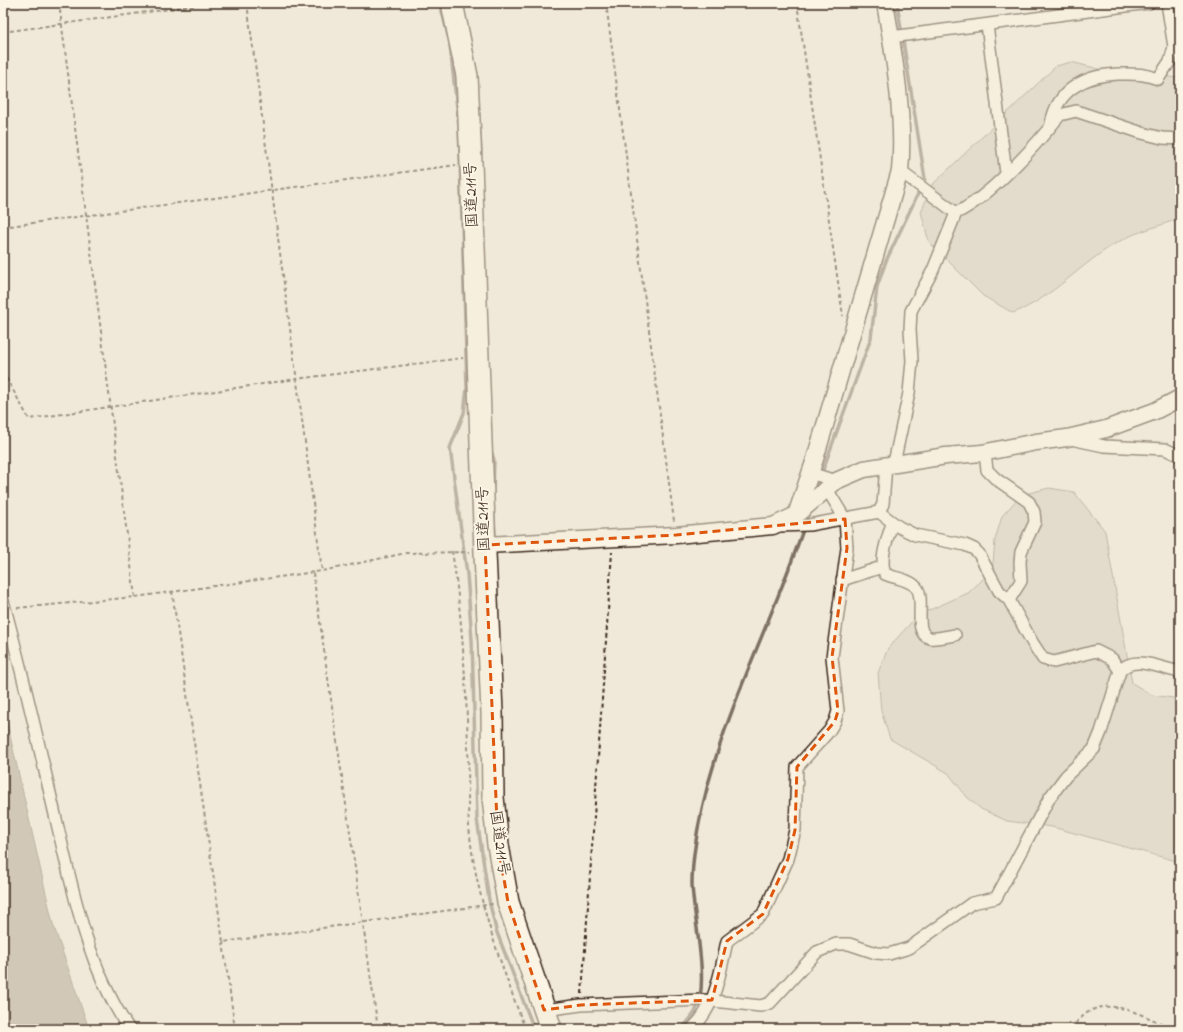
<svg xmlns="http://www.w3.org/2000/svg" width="1183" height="1032" viewBox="0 0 1183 1032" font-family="'Indie Flower','Klee One',sans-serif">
  <rect width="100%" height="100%" fill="#f0e9d9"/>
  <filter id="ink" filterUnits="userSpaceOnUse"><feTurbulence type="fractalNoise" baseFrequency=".025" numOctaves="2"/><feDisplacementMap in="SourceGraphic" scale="8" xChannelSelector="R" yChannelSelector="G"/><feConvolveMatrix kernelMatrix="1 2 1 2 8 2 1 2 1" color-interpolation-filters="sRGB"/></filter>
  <g filter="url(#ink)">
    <!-- green -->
    <g fill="#d2c9ba" stroke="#867a6c">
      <path d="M1071 62 1111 72 1180 78V218C1161 226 1138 231 1120 241 1083 261 1051 300 1013 313L983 296 929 242 921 212 932 185 1056 66Z"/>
      <path d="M1049 488 1074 492 1105 531 1132 683 1152 695 1180 699V862L1052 827 1007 821 981 809 967 797 948 773 890 739 881 711 878 673 888 648 918 615 968 593 993 570 991 567 993 564 995 540 1002 516 1021 495Z"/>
    </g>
    <!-- water -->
    <path fill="#aaa091" stroke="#7e7163" d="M3 705 53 924 89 1029H3Z"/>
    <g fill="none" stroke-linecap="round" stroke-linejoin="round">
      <!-- stream -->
      <g stroke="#7e7163" stroke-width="3.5">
        <path d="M440 3 448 36"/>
        <path d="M464 9 463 7 468 3"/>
        <path d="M450 46 459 126 467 388 464 413 450 448 467 574 472 640 477 819 489 900 496 930 534 1029"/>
        <path d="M480 132 481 154"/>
        <path d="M491 450 494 460 493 493"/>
        <path d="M816 489 871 338 877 287 886 261 925 179 897 3"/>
        <path d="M494 515 495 534"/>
        <path d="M681 1029C686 1024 693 1017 696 1010 710 983 693 916 692 884 692 874 693 863 694 854 709 734 773 626 809 512"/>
      </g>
      <!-- lane casing -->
      <g stroke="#3b2a1e" stroke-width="8">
        <path id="lane" d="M1111 1029H1113"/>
      </g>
      <!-- street casing -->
      <g stroke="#3b2a1e" stroke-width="14">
        <g id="street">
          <path d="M987 25 1006 173"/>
          <path d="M891 37 1149 3"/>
          <path d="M1051 124C1057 89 1086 75 1118 74 1134 74 1143 73 1158 79L1170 61 1174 47 1167 3"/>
          <path d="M900 171 956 213"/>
          <path d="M1071 439 1104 446 1165 449 1180 456"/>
          <path d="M985 453 987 470 996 479 1029 502 1034 512 1035 522 1021 552 1020 562 1021 581 1009 600"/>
          <path d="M894 463 909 393 912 361 910 329 911 311 933 270 956 213C989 198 1036 145 1060 115L1076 111 1142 133 1162 138 1180 139"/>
          <path d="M810 473 836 481"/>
          <path d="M879 512 883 504 886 465"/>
          <path d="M892 523C888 538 879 558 885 574 894 578 909 579 916 587 927 598 911 633 930 638 937 639 948 636 955 635"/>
          <path d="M778 526 809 525 879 512 899 527 915 535 965 545 974 549 979 554 999 591 1009 600 1032 642 1043 659 1054 662 1096 651 1112 659 1120 671"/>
          <path d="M842 580 882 567"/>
          <path d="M3 601C23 673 39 746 56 819 73 891 87 966 129 1029"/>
          <path d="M544 1010 581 1005 703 1000 761 1006 770 1003 817 952 836 944H849L876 953 889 954 909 948 972 903 996 898 1050 797 1066 776 1094 749 1101 732 1120 671C1134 654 1162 669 1180 672"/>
          <path d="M692 1029C716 1006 720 973 727 941L763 914 788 859 795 830 797 767 829 731 835 721 838 711 832 657 847 548 845 519 827 489"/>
        </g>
      </g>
      <!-- secondary casing -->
      <g stroke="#3b2a1e" stroke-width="19">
        <g id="secondary">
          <path d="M796 515 815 459 900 171C905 119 894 55 885 3"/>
          <path d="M485 545 676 535 773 526 796 515 836 481 864 469 946 456 982 453 1036 442 1067 438 1106 429 1155 411 1180 398"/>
        </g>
      </g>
      <!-- highway casing -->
      <g stroke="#3b2a1e" stroke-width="24">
        <path id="highway" d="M452 3 467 76 471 163 485 553 492 712 493 797 498 845 508 902 551 1029"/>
      </g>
      <!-- path -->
      <g stroke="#3b2a1e" stroke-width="2" stroke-dasharray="4 3" stroke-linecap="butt">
        <path d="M59 3 135 597"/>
        <path d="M247 3 322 571"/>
        <path d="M606 3 674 521"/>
        <path d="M797 3 843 316"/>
        <path d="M3 32 213 3"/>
        <path d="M3 227 456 165"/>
        <path d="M3 372 29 419 296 379 463 358"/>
        <path d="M452 551C462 616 466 681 468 747 469 773 467 800 469 826 475 897 501 963 525 1029"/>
        <path d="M313 573 378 1029"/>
        <path d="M172 591 223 942 493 904"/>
        <path d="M17 608 135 597 322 571 406 553 470 552"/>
        <path d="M223 942 235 1029"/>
        <path d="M582 994 612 552"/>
        <path d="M1072 1029C1074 1024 1078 1021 1082 1017 1108 992 1147 1019 1175 1029"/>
      </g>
      <!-- lane -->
      <use href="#lane" stroke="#fcf5e5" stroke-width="5.5"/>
      <!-- street -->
      <use href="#street" stroke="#fcf5e5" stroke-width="11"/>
      <!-- secondary -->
      <use href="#secondary" stroke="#fcf5e5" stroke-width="16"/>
      <!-- highway -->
      <use href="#highway" stroke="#fcf5e5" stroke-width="21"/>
    </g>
  </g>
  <!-- marked area -->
  <path d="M0 0H1183V1032H0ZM845 519 847 548 832 657 838 711 835 721 797 767 795 830 788 859 763 914 727 941 712 1000 581 1005 544 1010 508 902 498 845 485 545 676 535Z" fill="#f0e9d9" fill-opacity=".55" fill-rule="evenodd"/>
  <path fill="none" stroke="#df570d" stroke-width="3" stroke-dasharray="8 5" stroke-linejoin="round" d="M845 519 847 548 832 657 838 711 835 721 797 767 795 830 788 859 763 914 727 941 712 1000 581 1005 544 1010 508 902 498 845 485 545 676 535Z"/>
  <g text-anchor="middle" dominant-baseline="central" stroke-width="4" stroke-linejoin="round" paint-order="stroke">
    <!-- street labels -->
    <g font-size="16" fill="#3b2a1e" stroke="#fcf5e5">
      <text transform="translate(472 195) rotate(-92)">国道211号</text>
      <text transform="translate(484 519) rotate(-92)">国道211号</text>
      <text transform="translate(499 843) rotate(82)">国道211号</text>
    </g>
  </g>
  <!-- margin -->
  <rect width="1183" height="1032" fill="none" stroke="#fcf5e5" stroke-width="16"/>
  <rect x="8" y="8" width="1167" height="1016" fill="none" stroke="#3b2a1e" stroke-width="1.5" filter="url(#ink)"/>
</svg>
